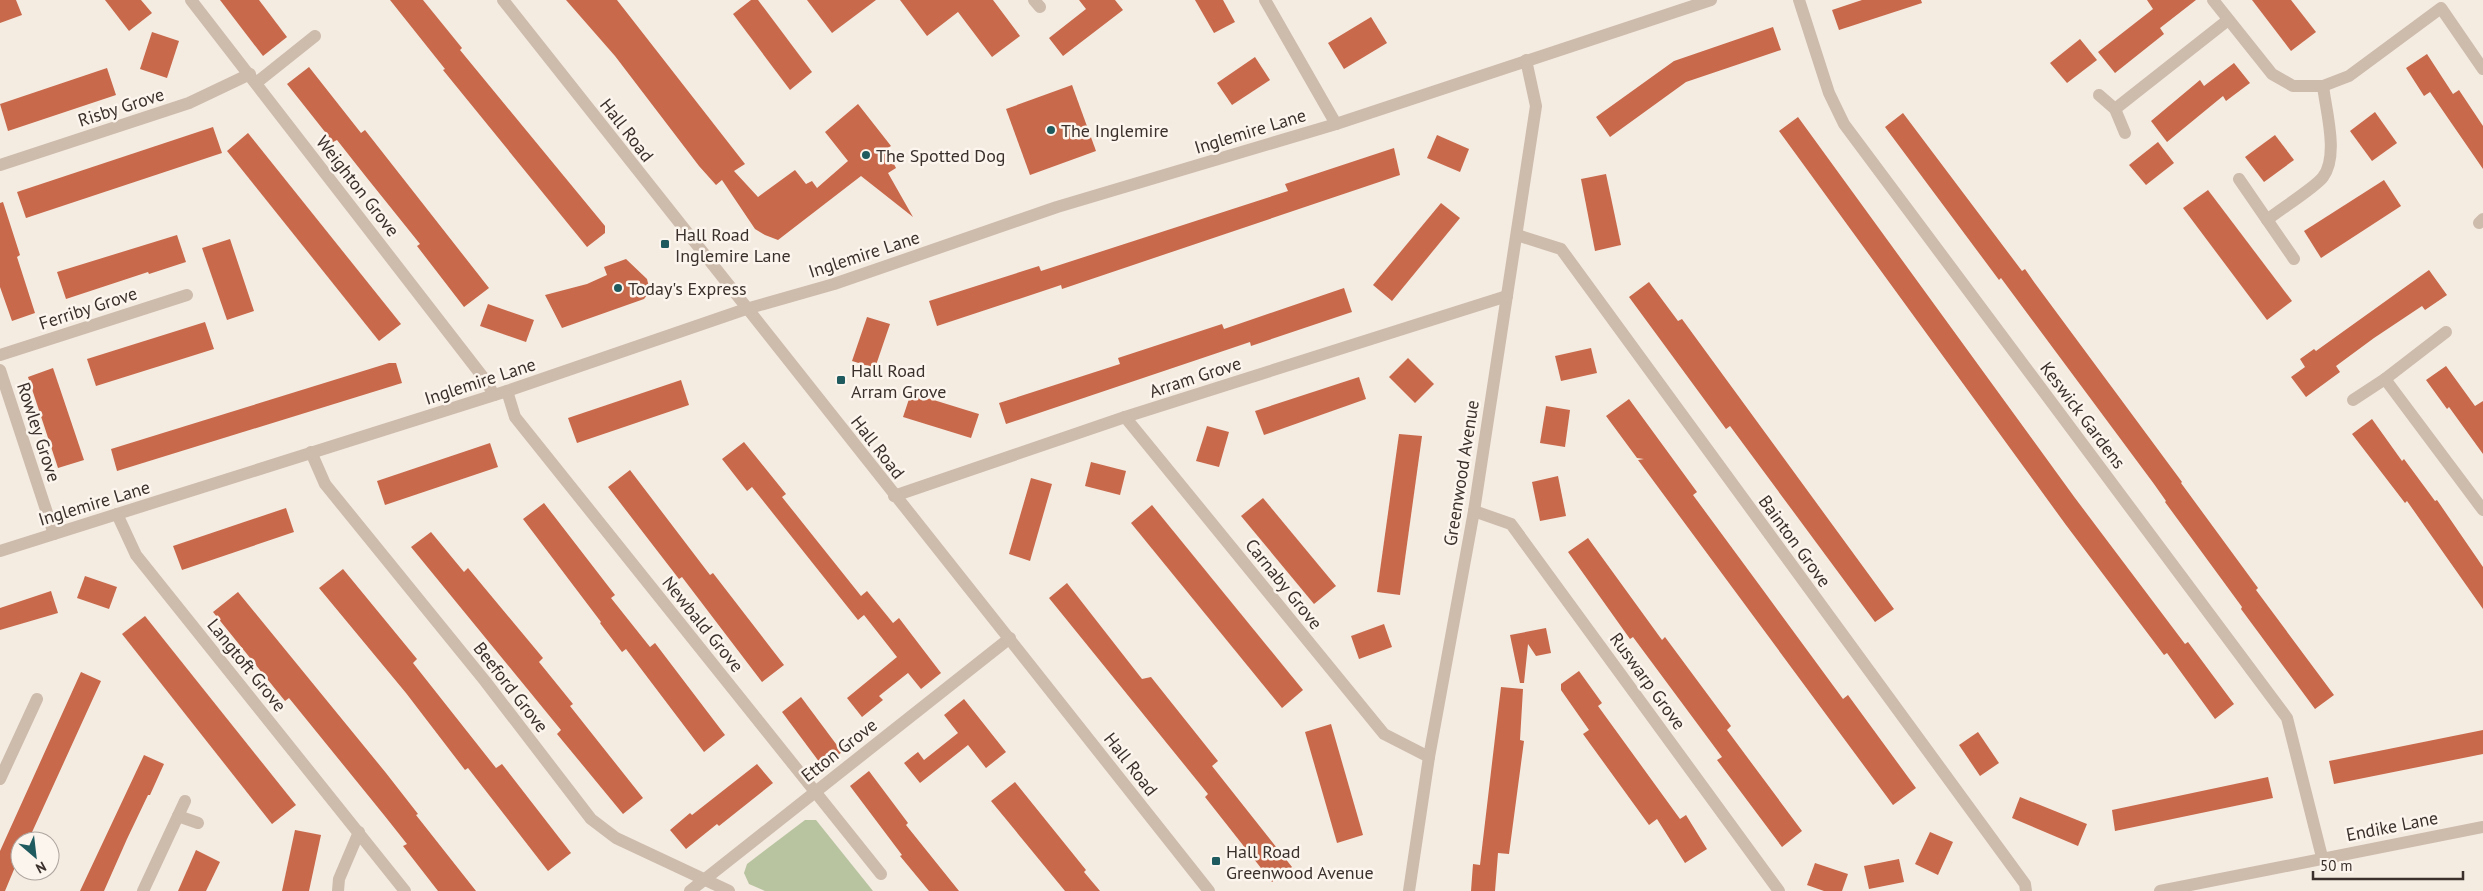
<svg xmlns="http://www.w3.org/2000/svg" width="2483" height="891" viewBox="0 0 2483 891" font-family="'PT Sans',sans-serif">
  <rect width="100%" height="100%" fill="#f4ebe1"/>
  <!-- green -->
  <path fill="#b8c4a0" d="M805 820H816L873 891H765L749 884 744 873 747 864Z"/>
  <!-- building -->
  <g fill="#c8694b">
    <path d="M0 0H16L22 15 0 23Z"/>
    <path d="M105 0H141L152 13 129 31Z"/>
    <path d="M220 0H259L287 37 263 56Z"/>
    <path d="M390 0H423L462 48 460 50 605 226V233L587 247 443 70 445 69Z"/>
    <path d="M566 0H617L745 164 734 171 758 197 795 170 806 184 812 181 817 188 848 161 825 132 858 104 891 146 886 149 896 168 888 173 913 217 861 176 778 240 765 235 755 229 722 180 716 185 699 166 615 56Z"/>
    <path d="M751 0H758L812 72 790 90 733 14Z"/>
    <path d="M807 0H876L832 33Z"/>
    <path d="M900 0H993L1020 36 992 57 958 12 927 36Z"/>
    <path d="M1079 0H1115L1123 10 1063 56 1049 38 1086 9Z"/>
    <path d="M1195 0H1223L1235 22 1214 33Z"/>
    <path d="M1862 0H1921L1922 3 1839 30 1832 10Z"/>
    <path d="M2147 0H2196L2160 28 2164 34 2115 73 2098 52 2153 9Z"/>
    <path d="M2252 0H2291L2316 32 2291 51Z"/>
    <path d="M1371 17 1387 43 1344 69 1328 43Z"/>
    <path d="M1773 27 1781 50 1686 82 1610 137 1596 117 1674 61Z"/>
    <path d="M152 32 179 41 167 78 140 69Z"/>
    <path d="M2080 39 2097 60 2067 83 2050 63Z"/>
    <path d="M2427 54 2453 94 2459 90 2483 126V169L2430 92 2424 96 2406 68Z"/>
    <path d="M1255 57 1270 80 1232 105 1217 83Z"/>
    <path d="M2234 63 2250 83 2226 101 2223 96 2167 142 2151 121 2200 80 2204 86Z"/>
    <path d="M309 67 361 133 365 130 489 288 464 307 417 246 420 244 367 178 337 140 333 142 287 84Z"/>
    <path d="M107 68 116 95 8 131 0 104Z"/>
    <path d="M1072 85 1096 151 1030 175 1006 109Z"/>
    <path d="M2375 112 2397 143 2372 161 2350 131Z"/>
    <path d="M1903 113 2022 271 2025 269 2034 282 2182 482 2181 483 2258 588 2256 590 2334 695 2315 709 2241 609 2242 607 2165 502 2166 501 2154 484 2001 278 1999 280 1885 127Z"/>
    <path d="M1798 117 2075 498 2185 644 2188 642 2234 704 2215 719 2167 653 2164 655 2066 525 1779 131Z"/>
    <path d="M213 127 222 153 26 218 17 192Z"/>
    <path d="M248 133 401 324 379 341 227 151Z"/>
    <path d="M1437 135 1469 149 1460 172 1427 158Z"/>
    <path d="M2275 135 2294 160 2264 182 2245 157Z"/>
    <path d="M2158 142 2174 163 2146 185 2129 165Z"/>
    <path d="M1394 148 1400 175 1062 289 1061 285 937 326 929 301 1039 266 1041 271 1288 191 1285 184Z"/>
    <path d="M1606 174 1621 245 1595 251 1581 179Z"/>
    <path d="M2384 180 2401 206 2321 258 2304 231Z"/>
    <path d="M2208 190 2292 301 2267 320 2183 208Z"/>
    <path d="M3 202 20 255 17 257 35 313 12 321 0 287V203Z"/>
    <path d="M1441 203 1460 218 1392 301 1373 285Z"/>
    <path d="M177 235 186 262 149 274 148 272 66 299 57 272Z"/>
    <path d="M230 239 254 311 227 320 202 248Z"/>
    <path d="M626 259 647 279 650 291 644 299 562 328 545 295 587 284 607 275 604 267Z"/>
    <path d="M2429 270 2447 295 2425 310 2422 306 2374 338 2336 366 2340 372 2306 397 2291 377 2305 367 2300 359 2314 349 2316 351Z"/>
    <path d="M1649 282 1678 321 1682 319 1894 609 1875 622 1730 426 1726 429 1629 297Z"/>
    <path d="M1344 288 1352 312 1251 346 1250 342 1006 424 999 403 1120 364 1118 358 1222 324 1224 329Z"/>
    <path d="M488 304 534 320 526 342 480 326Z"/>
    <path d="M867 317 890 324 875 368 852 361Z"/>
    <path d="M205 322 214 349 96 386 87 359Z"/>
    <path d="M1591 348 1597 373 1561 381 1555 356Z"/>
    <path d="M1408 358 1434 384 1415 403 1389 377Z"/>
    <path d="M389 363H396L402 383 117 471 111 449Z"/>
    <path d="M2446 366 2475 406 2483 401V454L2449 407 2447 409 2426 380Z"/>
    <path d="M53 368 84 460 58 468 28 377Z"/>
    <path d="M1359 377 1366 399 1264 435 1255 411Z"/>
    <path d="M681 380 689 405 577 443 568 418Z"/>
    <path d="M911 393 979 414 971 438 903 417Z"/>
    <path d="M1629 399 1697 492 1693 495 1763 590 1843 699 1848 695 1916 788 1893 805 1638 460 1644 459 1637 458 1606 416Z"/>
    <path d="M1546 406 1570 410 1565 447 1540 443Z"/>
    <path d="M2372 419 2402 461 2404 459 2435 501 2437 500 2483 567V609L2407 501 2405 503 2352 434Z"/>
    <path d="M1207 426 1229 432 1219 467 1196 461Z"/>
    <path d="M1399 434 1422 436 1400 595 1377 592Z"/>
    <path d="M744 442 786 494 782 497 861 596 867 591 893 623 899 618 941 673 921 689 908 673 879 696 883 700 862 717 847 698 897 657 864 615 858 620 752 487 747 491 722 459Z"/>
    <path d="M490 443 498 467 385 505 377 481Z"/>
    <path d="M1091 462 1126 471 1120 495 1085 486Z"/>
    <path d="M630 470 710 575 713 573 784 665 762 682 682 577 679 579 608 487Z"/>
    <path d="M1558 476 1566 516 1540 521 1532 482Z"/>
    <path d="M1031 478 1052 484 1030 561 1009 554Z"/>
    <path d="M1263 498 1336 586 1314 604 1241 516Z"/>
    <path d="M544 503 615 595 611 598 650 647 655 643 725 735 704 752 626 649 622 652 600 623 601 622 523 519Z"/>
    <path d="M1152 505 1303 690 1282 708 1131 523Z"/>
    <path d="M286 508 294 532 182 570 173 546Z"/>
    <path d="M431 532 464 572 468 568 543 658 539 662 573 704 570 706 643 798 623 814 557 734 561 730 411 547Z"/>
    <path d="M1588 538 1662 640 1665 637 1731 726 1727 730 1802 831 1782 847 1717 760 1722 757 1633 637 1630 639 1568 552Z"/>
    <path d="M343 569 417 659 413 663 496 768 502 764 571 853 548 871 468 768 465 770 406 693 319 588Z"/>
    <path d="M85 576 117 587 109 609 77 598Z"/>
    <path d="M1067 583 1142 679 1151 677 1218 761 1212 766 1292 867 1272 882 1205 797 1208 794 1049 598Z"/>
    <path d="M51 591 58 613 0 630V608Z"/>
    <path d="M238 592 386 773 418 814 416 815 476 891H438L403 846 407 844 384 815 289 698 285 701 213 612Z"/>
    <path d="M145 616 296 805 272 824 122 634Z"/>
    <path d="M1384 624 1392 647 1359 659 1351 636Z"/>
    <path d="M1546 628 1551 653 1536 656 1528 644 1524 683H1520L1510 635Z"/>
    <path d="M1579 671 1602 703 1598 706 1680 819 1686 815 1707 849 1685 863 1657 819 1649 825 1583 734 1589 730 1561 690V684Z"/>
    <path d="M81 672 101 681 28 841H20V855L5 891H0V851Z"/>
    <path d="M1501 687 1523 689 1520 740 1524 741 1509 854 1498 853 1495 891H1471L1473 864 1480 865Z"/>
    <path d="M801 697 842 752 823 767 782 712Z"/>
    <path d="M964 699 1006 752 986 768 968 745 920 783 904 763 918 752 924 760 958 733 944 715Z"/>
    <path d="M1331 724 1363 835 1337 843 1305 732Z"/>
    <path d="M2483 730V754L2334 784 2329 761Z"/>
    <path d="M1978 732 1999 763 1980 776 1959 745Z"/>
    <path d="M144 755 164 764 150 795H148L127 839 104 891H80Z"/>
    <path d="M757 764 773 783 719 826 717 824 686 849 670 830 690 813 692 815Z"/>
    <path d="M869 771 908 823 906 825 959 891H929L900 856 902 855 850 786Z"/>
    <path d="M2268 777 2273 798 2115 831 2112 810Z"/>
    <path d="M1015 782 1086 870 1084 872 1100 891H1065L991 801Z"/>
    <path d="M2020 797 2087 824 2078 846 2012 818Z"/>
    <path d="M295 830 321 835 309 891H282Z"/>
    <path d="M1930 832 1953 842 1938 875 1915 864Z"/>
    <path d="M196 850 220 862 206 891H178Z"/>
    <path d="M1899 859 1904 882 1869 889 1864 866Z"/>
    <path d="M1815 863 1848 874 1842 891H1824L1807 885Z"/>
  </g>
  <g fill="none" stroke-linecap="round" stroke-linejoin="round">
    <!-- minor -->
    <g stroke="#cdbbac" stroke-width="12">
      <path d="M191 0 486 381 494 395"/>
      <path d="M1034 0 1040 7"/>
      <path d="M1265 0 1336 124"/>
      <path d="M1799 0 1829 93 1844 124 2287 718 2322 857"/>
      <path d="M2213 0 2272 74 2293 86H2323L2349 76 2441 8 2483 69"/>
      <path d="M256 83 315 36"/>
      <path d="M2099 95 2115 109 2125 133"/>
      <path d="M2115 109 2228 20"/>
      <path d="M0 165 189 103 250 74"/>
      <path d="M2239 179 2294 259"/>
      <path d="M2267 220C2279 210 2316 187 2323 177 2339 156 2326 111 2323 86"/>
      <path d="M2479 223 2483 219"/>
      <path d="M1517 235 1561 249 2025 884 2026 891"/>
      <path d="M0 355 187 295"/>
      <path d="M0 370 54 534"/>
      <path d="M2385 379 2483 510"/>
      <path d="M507 391 515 417 881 874"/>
      <path d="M2353 400 2385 379 2446 332"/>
      <path d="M1125 417 1384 734 1429 757"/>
      <path d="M311 452 325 484 485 681 591 819 616 838 729 891"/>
      <path d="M894 496 1125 417 1507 296"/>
      <path d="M1474 511 1511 524 1779 891"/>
      <path d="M117 514 136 555 405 891"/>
      <path d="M0 779 37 699"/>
      <path d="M178 816 198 823"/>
      <path d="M143 891 185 801"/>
      <path d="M338 891 339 879 359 832"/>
      <path d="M690 891 1010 638"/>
    </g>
    <!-- tertiary -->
    <g stroke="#cdbbac" stroke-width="12">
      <path d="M503 0 1209 891"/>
      <path d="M0 551 507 391 746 309 834 284 1057 207 1336 124 1711 0"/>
      <path d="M1409 891 1429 757 1474 511 1536 106 1526 60"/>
      <path d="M2160 891 2483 827"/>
    </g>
  </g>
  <!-- markers -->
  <g fill="#1f5a5e" stroke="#fbf5ee" stroke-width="2">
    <circle cx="1051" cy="130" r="5"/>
    <circle cx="866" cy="155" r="5"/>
    <rect x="660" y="239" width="10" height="10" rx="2.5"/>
    <circle cx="618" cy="288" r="5"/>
    <rect x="836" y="375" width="10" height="10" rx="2.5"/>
    <rect x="1211" y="856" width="10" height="10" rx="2.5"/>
  </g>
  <g text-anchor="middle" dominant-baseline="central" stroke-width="5" stroke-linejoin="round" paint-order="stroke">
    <!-- street labels -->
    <g font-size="18" fill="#3b302b" stroke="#fbf5ee">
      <text transform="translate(121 107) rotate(-18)">Risby Grove</text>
      <text transform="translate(627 130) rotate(52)">Hall Road</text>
      <text transform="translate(1250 131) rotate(-17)">Inglemire Lane</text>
      <text transform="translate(358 186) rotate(52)">Weighton Grove</text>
      <text transform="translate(864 254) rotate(-18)">Inglemire Lane</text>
      <text transform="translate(88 308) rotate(-18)">Ferriby Grove</text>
      <text transform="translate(1195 377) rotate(-18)">Arram Grove</text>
      <text transform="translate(480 381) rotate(-18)">Inglemire Lane</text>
      <text transform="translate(2083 415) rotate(53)">Keswick Gardens</text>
      <text transform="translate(39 432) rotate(72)">Rowley Grove</text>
      <text transform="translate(878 447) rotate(52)">Hall Road</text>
      <text transform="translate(1461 473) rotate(-81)">Greenwood Avenue</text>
      <text transform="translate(94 503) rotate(-17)">Inglemire Lane</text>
      <text transform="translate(1795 541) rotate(54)">Bainton Grove</text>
      <text transform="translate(1284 584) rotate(51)">Carnaby Grove</text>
      <text transform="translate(703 624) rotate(51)">Newbald Grove</text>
      <text transform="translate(247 665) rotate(51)">Langtoft Grove</text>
      <text transform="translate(1648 681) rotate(54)">Ruswarp Grove</text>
      <text transform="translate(511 687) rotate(52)">Beeford Grove</text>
      <text transform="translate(839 750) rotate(-38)">Etton Grove</text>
      <text transform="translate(1131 764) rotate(52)">Hall Road</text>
      <text transform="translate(2392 826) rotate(-11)">Endike Lane</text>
    </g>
    <!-- poi labels -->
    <g font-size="18" fill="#3b302b" stroke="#fbf5ee" text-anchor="start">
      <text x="1061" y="130">The Inglemire</text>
      <text x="876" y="155">The Spotted Dog</text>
      <text x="675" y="234">Hall Road<tspan x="675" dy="21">Inglemire Lane</tspan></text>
      <text x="628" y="288">Today's Express</text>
      <text x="851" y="370">Hall Road<tspan x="851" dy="21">Arram Grove</tspan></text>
      <text x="1226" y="851">Hall Road<tspan x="1226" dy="21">Greenwood Avenue</tspan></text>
    </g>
  </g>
  <!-- north arrow -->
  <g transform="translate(35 856) rotate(152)"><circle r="24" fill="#fbf5ee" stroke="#aea6a0"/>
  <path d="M0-4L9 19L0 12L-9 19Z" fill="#1f5a5e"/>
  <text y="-8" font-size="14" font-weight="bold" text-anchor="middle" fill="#3b302b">N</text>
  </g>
  <!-- scale -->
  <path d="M2313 871v8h150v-8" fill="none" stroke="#3b302b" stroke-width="2.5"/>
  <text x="2320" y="871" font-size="15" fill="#3b302b" stroke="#fbf5ee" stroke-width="4" paint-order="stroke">50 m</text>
</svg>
